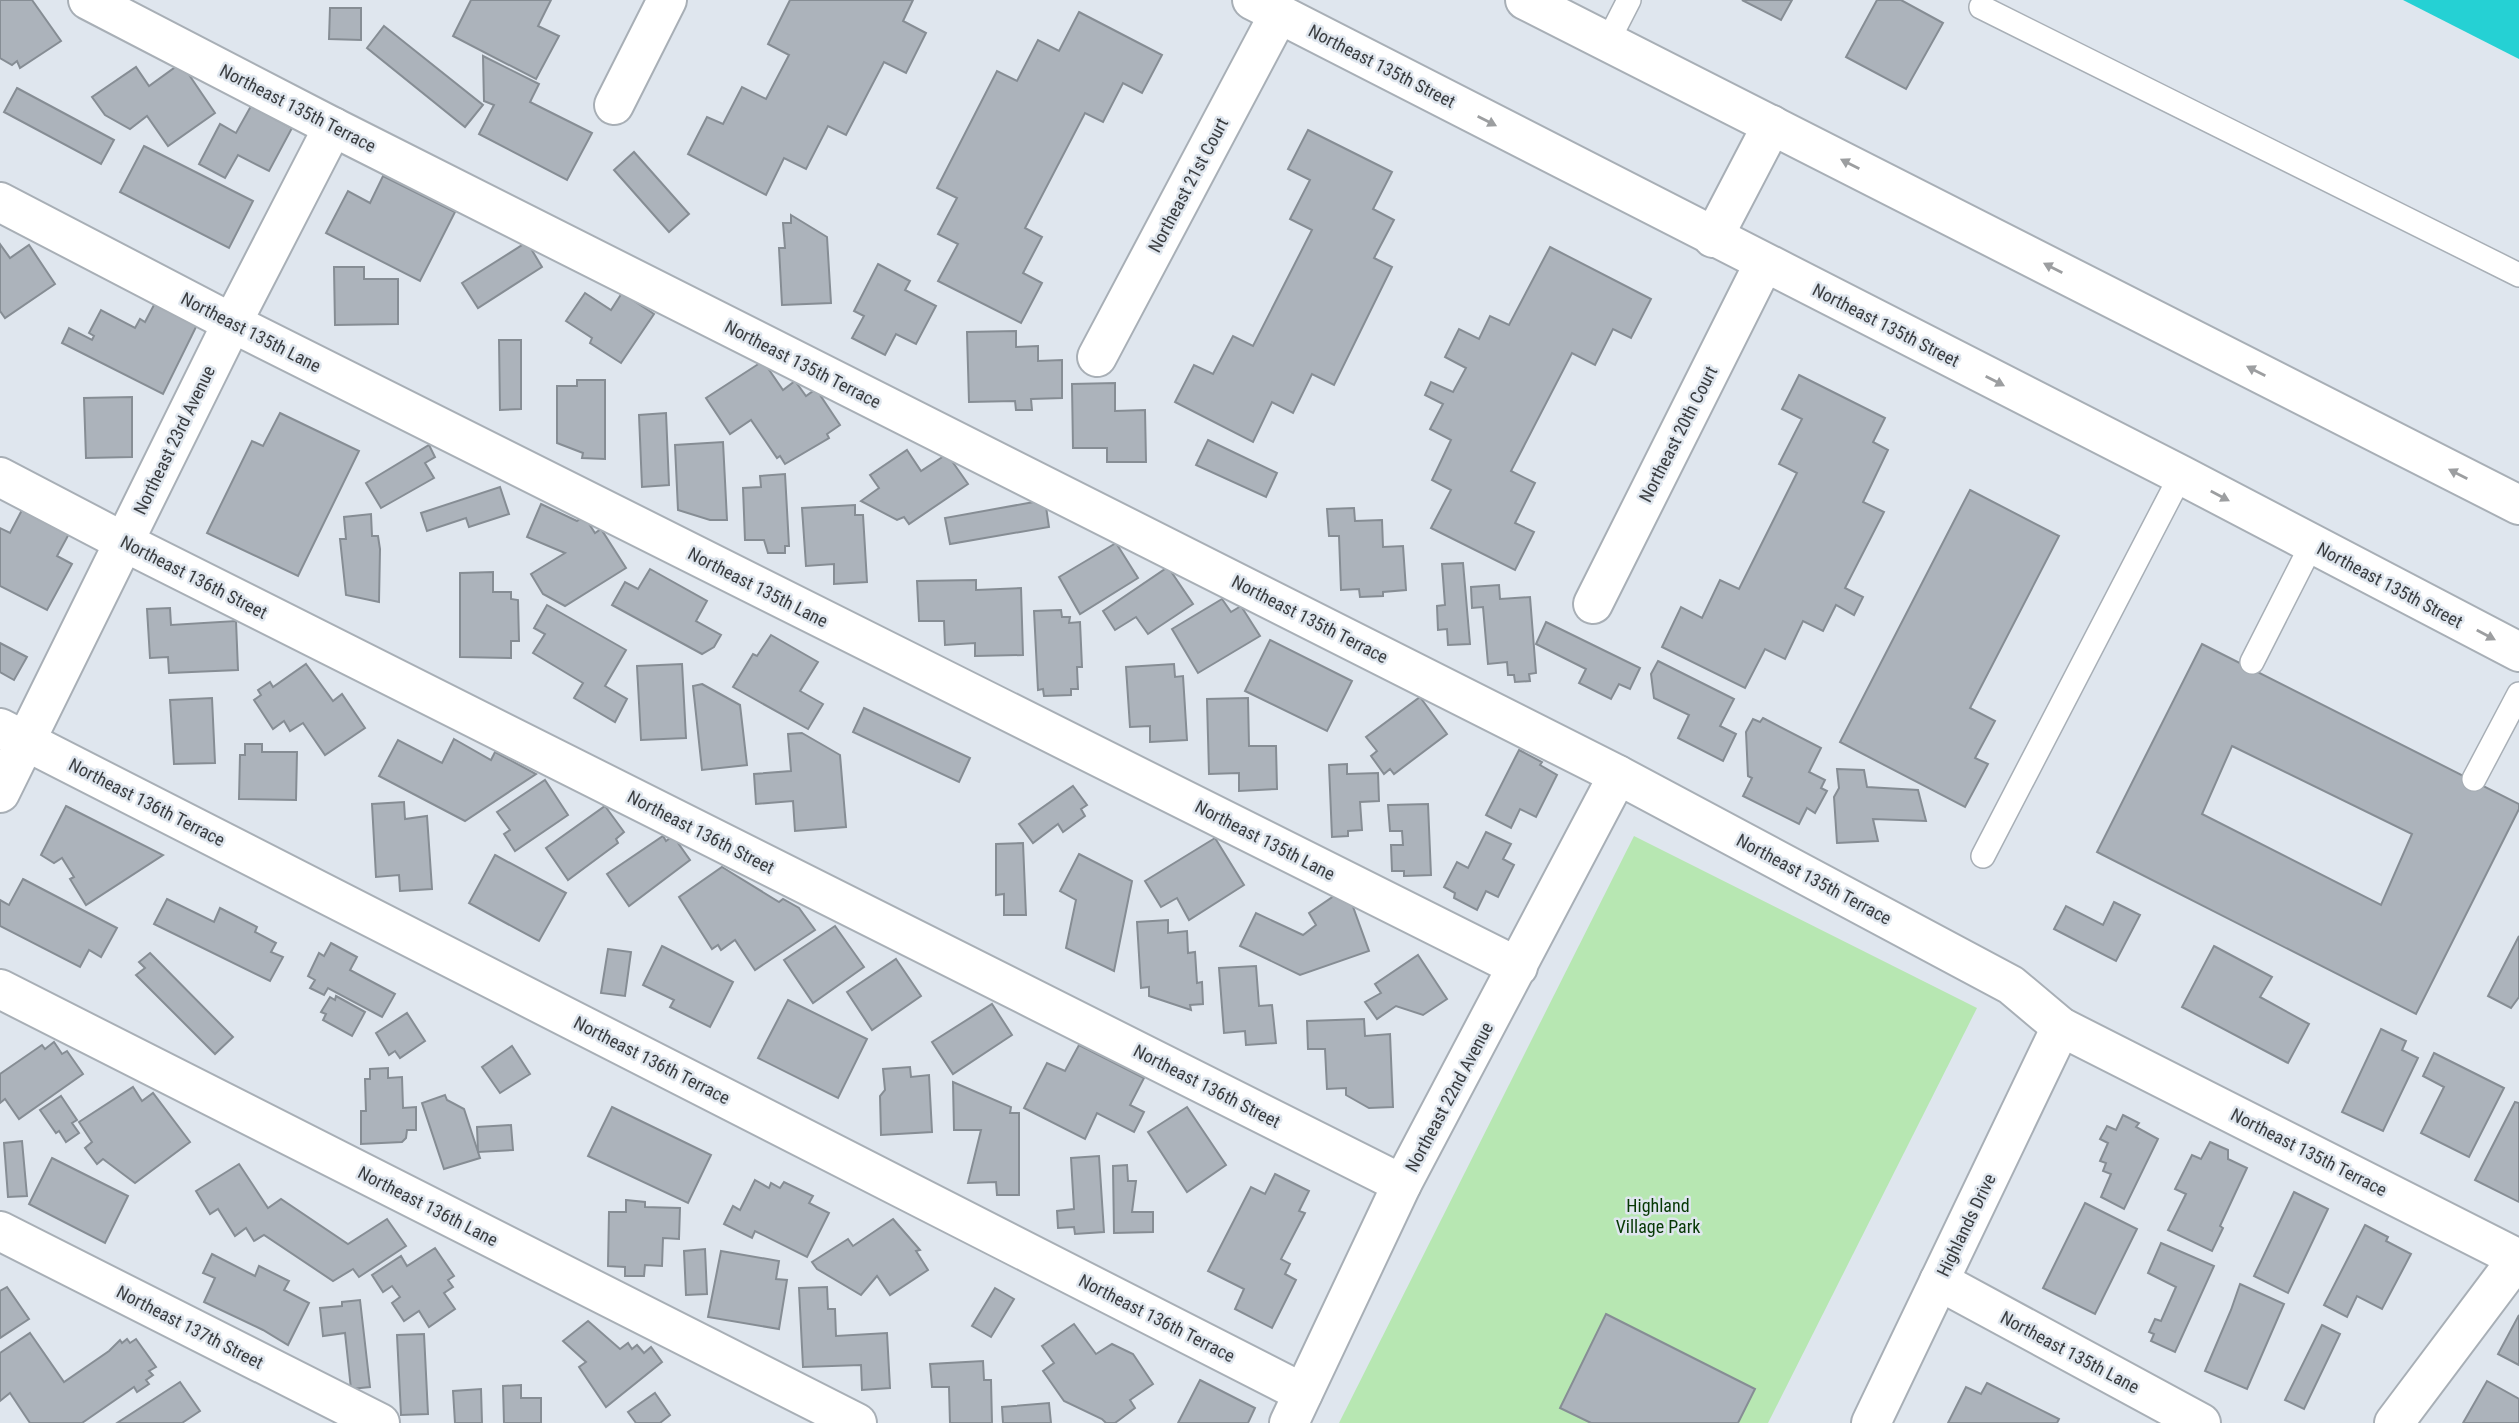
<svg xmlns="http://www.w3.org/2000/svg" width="2519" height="1423" viewBox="0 0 2519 1423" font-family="'Roboto Condensed',sans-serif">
  <rect width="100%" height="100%" fill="#dfe6ee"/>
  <!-- green -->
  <path fill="#b7e7b2" d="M1634 836 1977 1008 1768 1423H1339Z"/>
  <!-- water -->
  <path fill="#25d1d4" d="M2403 0H2519V59Z"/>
  <!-- building -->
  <g fill="#acb3bb" stroke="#868d94" stroke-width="2" fill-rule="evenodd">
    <path d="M0 0H32L61 41 20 68 17 61 12 65 0 58Z"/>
    <path d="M471 0H551L538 26 559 36 536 79 453 36Z"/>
    <path d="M790 0H913L903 21 926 33 906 73 884 62 846 135 828 126 806 169 784 158 766 195 688 154 707 117 723 124 742 87 766 99 789 55 768 44Z"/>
    <path d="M1742 0H1792L1781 20Z"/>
    <path d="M1877 0H1901L1943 23 1906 89 1846 57Z"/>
    <path d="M330 8H361V40L329 39Z"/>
    <path d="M1079 12 1162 55 1142 93 1123 83 1103 122 1085 113 1025 228 1042 237 1023 273 1042 283 1021 323 938 281 958 244 938 234 957 198 937 188 997 71 1017 81 1038 40 1059 51Z"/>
    <path d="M384 26 483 105 465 127 367 48Z"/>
    <path d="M483 56 539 84 530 102 592 133 567 180 479 134 494 105 484 101Z"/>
    <path d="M181 63 215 113 168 146 147 116 130 129 105 115 92 97 136 67 149 86Z"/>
    <path d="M17 88 114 140 101 164 4 112Z"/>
    <path d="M251 106 292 128 269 171 238 155 225 178 199 164 220 124 236 133Z"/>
    <path d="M1308 130 1392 172 1373 209 1394 220 1374 258 1392 267 1334 385 1312 374 1293 413 1272 402 1253 442 1175 402 1194 365 1213 374 1233 336 1253 346 1312 230 1290 219 1310 180 1288 169Z"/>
    <path d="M144 146 253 201 229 248 120 192Z"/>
    <path d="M634 152 689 214 669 232 614 170Z"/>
    <path d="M383 176 455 212 420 281 326 233 348 191 370 203Z"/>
    <path d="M791 215 827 237 831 303 782 305 779 248H785L783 223H791Z"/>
    <path d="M527 242 542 267 478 308 462 283Z"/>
    <path d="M0 244 10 258 29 245 55 284 5 318 0 311Z"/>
    <path d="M1550 247 1651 299 1631 338 1613 329 1595 365 1572 353 1511 471 1535 483 1515 523 1534 532 1515 570 1431 528 1451 490 1432 480 1451 440 1430 429 1443 404 1425 395 1431 382 1453 392 1466 368 1445 357 1459 329 1479 339 1490 316 1509 325Z"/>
    <path d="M878 264 910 281 905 290 936 306 916 344 896 334 885 355 852 338 864 316 854 311Z"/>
    <path d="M334 267H364V279H398V324L335 325Z"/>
    <path d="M585 293 611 310 622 293 654 314 621 363 590 343 592 338 566 321Z"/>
    <path d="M155 303 197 325 163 394 62 343 69 328 92 340 94 336 89 333 101 310 135 328 140 319 145 322Z"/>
    <path d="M1016 331V347L1038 346V361L1062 360V398L1031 399 1032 410H1016L1015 401 969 402 967 332Z"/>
    <path d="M499 340H521V409L500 410Z"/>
    <path d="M763 361 783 390 795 381 806 396 816 389 840 425 827 434 829 438 785 464 780 456 777 458 751 420 730 434 706 398Z"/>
    <path d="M1799 375 1885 418 1873 442 1888 450 1863 502 1884 512 1845 588 1863 597 1854 615 1836 605 1823 631 1803 621 1785 659 1765 649 1745 688 1662 647 1681 607 1702 618 1720 580 1739 589 1797 473 1779 464 1802 419 1782 409Z"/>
    <path d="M577 380H605V459L582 458 583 453 557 443V386H577Z"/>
    <path d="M1115 383V411L1145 410 1146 462H1107V448H1073L1072 384Z"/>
    <path d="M132 397V457L86 458 84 398Z"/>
    <path d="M280 413 359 451 298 576 207 533 252 441 263 446Z"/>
    <path d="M666 413 669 485 642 487 639 415Z"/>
    <path d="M1208 440 1277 473 1266 497 1196 465Z"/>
    <path d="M723 442 727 520H710L678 510 675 445Z"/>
    <path d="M429 445 435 457 425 463 434 478 381 508 366 483Z"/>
    <path d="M907 450 921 471 947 454 968 484 909 524 904 517 897 520 861 501 879 488 870 475Z"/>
    <path d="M785 474 789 546H785V553H768L764 540H745L743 488 761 487 760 476Z"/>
    <path d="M500 487 509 514 469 527 466 518 427 531 421 513Z"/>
    <path d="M1970 490 2059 536 1970 708 1995 721 1975 758 1988 764 1965 807 1840 742Z"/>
    <path d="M1045 500 1049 527 950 544 945 518Z"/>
    <path d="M541 504 577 521 584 516 595 533 601 529 626 568 565 606 543 594 531 574 565 553 527 537Z"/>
    <path d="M855 505V515H863L867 582 834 584V564L806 566 802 508Z"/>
    <path d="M23 508 70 532 57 556 72 564 47 610 0 586V528L10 533Z"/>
    <path d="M1354 508 1355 521 1382 520 1383 547 1403 546 1406 590 1383 592V596L1360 597 1359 589 1341 590 1339 536H1329L1327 509Z"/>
    <path d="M371 514 372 536H378L380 549 379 602 346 595 340 539H346L344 517Z"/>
    <path d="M1116 543 1138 578 1080 614 1059 577Z"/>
    <path d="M1463 563 1470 644 1448 645 1447 629 1438 630 1437 606 1445 605 1442 564Z"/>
    <path d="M1168 567 1193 604 1148 634 1136 617 1115 630 1103 611Z"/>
    <path d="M650 569 707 601 696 621 721 635 714 647 702 654 612 605 625 582 638 589Z"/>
    <path d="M493 572V592H511V599L518 600 519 641H511V658L460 657V573Z"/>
    <path d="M976 580V590L1021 588 1023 655 975 656V643L945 645 944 621H919L917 581Z"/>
    <path d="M1499 585 1500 599 1530 597 1536 673 1529 674 1530 681 1515 682 1514 675H1508L1507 662 1488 664 1483 607 1472 608 1471 587Z"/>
    <path d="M1222 599 1231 612 1241 606 1260 636 1198 673 1172 629Z"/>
    <path d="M547 605 626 650 605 686 627 699 615 722 574 698 583 683 533 653 545 634 534 628Z"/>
    <path d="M170 608 171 625 236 621 238 670 169 673 168 657 150 658 147 609Z"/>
    <path d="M1061 610 1062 617H1070L1069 623 1080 622 1082 667H1077L1078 689H1071V695L1044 696 1043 689 1038 690 1034 611Z"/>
    <path d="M1546 622 1640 668 1630 689 1619 684 1611 699 1579 683 1586 669 1536 644Z"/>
    <path d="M771 635 818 662 800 691 823 704 808 729 733 687 753 654 757 656Z"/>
    <path d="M1270 640 1352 681 1327 731 1245 691Z"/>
    <path d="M0 643 27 657 14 680 0 672Z"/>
    <path d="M2202 644 2519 804V809L2416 1014 2097 852ZM2232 746 2412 834 2381 905 2202 814Z"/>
    <path d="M1658 661 1734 699 1720 726 1736 734 1723 761 1678 738 1689 715 1654 698 1651 674Z"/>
    <path d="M306 664 333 701 342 694 365 728 325 755 303 723 290 731 284 721 273 729 254 700 261 695 258 690 270 682 273 687Z"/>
    <path d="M682 664 686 738 641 740 637 666Z"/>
    <path d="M1174 664 1175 677 1183 676 1187 740 1150 742V726L1130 727 1126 667Z"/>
    <path d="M702 684 740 705 747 765 702 770 693 686Z"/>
    <path d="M1420 697 1447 734 1394 774 1390 769 1384 774 1371 756 1377 751 1366 737Z"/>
    <path d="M212 698 215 763 174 764 170 700Z"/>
    <path d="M1248 698 1249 746H1276L1277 789 1239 791V773L1209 774 1207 699Z"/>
    <path d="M864 708 970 758 959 782 853 732Z"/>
    <path d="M1763 718 1821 748 1809 772 1825 780 1821 788 1827 791 1815 813 1807 808 1799 824 1743 796 1752 778 1748 776 1746 732 1753 719 1760 722Z"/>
    <path d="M802 733 840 755 846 827 795 831 793 801 756 804 754 774 791 771 788 734Z"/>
    <path d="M454 739 491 760 495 752 536 774 465 821 379 776 398 740 442 763Z"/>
    <path d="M245 744H262V752H297L296 800 239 799 240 755H245Z"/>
    <path d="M1519 750 1542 762 1540 765 1557 775 1536 817 1520 809 1511 828 1486 815Z"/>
    <path d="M1347 764V774L1378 773 1379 801 1360 802 1362 830 1348 831V836L1332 837 1329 765Z"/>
    <path d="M1837 769 1864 770 1867 787 1918 790 1926 821 1873 819 1878 841 1837 843 1834 797 1839 788Z"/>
    <path d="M545 780 568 815 515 851 504 834 510 830 497 812Z"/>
    <path d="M1073 786 1087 805 1081 809 1085 816 1063 832 1058 824 1033 843 1019 824Z"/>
    <path d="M404 802 405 819 427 816 432 889 400 891 399 875 376 877 372 804Z"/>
    <path d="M1428 804 1431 875 1404 876V871H1392L1391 845H1403L1402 831H1390L1388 805Z"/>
    <path d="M66 806 163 855 86 905 70 879 74 877 62 858 54 863 41 855Z"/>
    <path d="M605 806 624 832 616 839 618 843 568 880 546 848Z"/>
    <path d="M1486 832 1511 844 1503 859 1514 865 1498 897 1486 891 1477 910 1454 898 1455 893 1444 887 1457 862 1468 868Z"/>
    <path d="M663 836 666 841 673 836 690 860 629 906 607 874Z"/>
    <path d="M1215 838 1244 885 1189 920 1177 898 1161 907 1145 881Z"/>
    <path d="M1023 843 1026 915H1004V894L996 895V844Z"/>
    <path d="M1079 854 1132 881 1114 971 1066 948 1076 900 1060 891Z"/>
    <path d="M495 855 566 893 539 941 469 903Z"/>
    <path d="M722 867 779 902 783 899 799 908 815 930 755 970 735 940 721 950 718 945 712 949 679 897Z"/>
    <path d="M23 879 117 928 101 957 89 950 80 967 0 926V900L9 905Z"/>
    <path d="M1334 896 1352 904 1369 951 1300 975 1240 946 1256 913 1303 935 1316 925 1309 913Z"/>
    <path d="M167 899 214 922 220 908 257 927 255 932 276 943 271 952 283 957 270 981 154 924Z"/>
    <path d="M2114 902 2140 915 2116 961 2054 929 2066 906 2103 925Z"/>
    <path d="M1168 920V933L1187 931 1188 953 1195 952 1197 983 1202 982 1203 1004 1190 1005 1191 1010 1149 996V987L1141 988 1137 922Z"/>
    <path d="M835 926 864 967 813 1003 784 960Z"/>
    <path d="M2519 936V997L2511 1008 2488 996Z"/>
    <path d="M331 943 357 957 350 970 395 994 382 1017 328 988 324 995 310 988 315 980 308 976 319 953 324 956Z"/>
    <path d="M662 946 733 982 710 1027 670 1007 674 1000 643 985Z"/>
    <path d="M2214 946 2272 977 2260 997 2309 1024 2288 1063 2182 1007Z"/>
    <path d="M608 949 631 952 625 996 601 993Z"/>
    <path d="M150 953 233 1037 215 1054 136 975 145 968 139 962Z"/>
    <path d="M1418 955 1447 999 1423 1015 1396 1006 1377 1019 1365 1002 1381 993 1375 984Z"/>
    <path d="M896 959 921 996 872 1030 847 992Z"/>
    <path d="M1256 966 1259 1006 1272 1005 1276 1043 1246 1045 1245 1031 1224 1033 1219 968Z"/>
    <path d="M336 996 365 1012 352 1036 323 1020 326 1014 321 1012 330 997 335 1000Z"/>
    <path d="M788 1000 867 1039 838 1098 758 1058Z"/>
    <path d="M992 1004 1012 1035 953 1074 932 1042Z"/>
    <path d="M407 1013 425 1041 400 1058 395 1051 389 1055 376 1033Z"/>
    <path d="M1364 1019 1365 1036 1390 1034 1393 1107 1369 1108 1346 1095V1088L1327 1089 1325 1049H1308L1307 1021Z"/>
    <path d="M2381 1029 2406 1041 2402 1050 2418 1058 2383 1131 2342 1112Z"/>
    <path d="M54 1042 62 1054 67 1051 83 1074 19 1119 5 1099 0 1103V1074L42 1045 45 1049Z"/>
    <path d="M1079 1045 1144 1078 1130 1105 1144 1112 1134 1132 1097 1113 1085 1139 1024 1108 1047 1063 1065 1071Z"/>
    <path d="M512 1046 530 1074 500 1093 482 1067Z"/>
    <path d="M2434 1053 2504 1088 2469 1157 2421 1133 2444 1087 2423 1076Z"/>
    <path d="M910 1067 911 1077 929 1075 932 1132 881 1135 880 1096 885 1090 883 1069Z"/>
    <path d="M388 1068V1078L402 1077 403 1108 416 1107V1130H407L406 1138 402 1142 361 1144V1111H366L365 1079H370V1069Z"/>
    <path d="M953 1082 1011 1107 1010 1113H1019V1195H997L996 1182 968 1183 981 1130H954Z"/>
    <path d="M133 1087 142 1101 153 1093 190 1142 135 1183 103 1159 97 1164 85 1148 92 1142 79 1122Z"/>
    <path d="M445 1095 447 1100 464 1109 480 1158 444 1169 422 1103Z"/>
    <path d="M61 1096 77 1120 72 1123 79 1133 66 1142 59 1131 56 1133 40 1110Z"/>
    <path d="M2515 1102 2519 1103V1202L2475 1180Z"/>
    <path d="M612 1107 711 1155 688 1203 588 1156Z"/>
    <path d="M1187 1107 1226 1165 1187 1192 1148 1132Z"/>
    <path d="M2123 1115 2139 1123 2136 1127 2158 1139 2124 1209 2101 1197 2111 1174 2103 1171 2106 1163 2100 1161 2108 1143 2100 1139 2107 1126 2116 1130Z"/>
    <path d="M511 1125 513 1150 478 1152 477 1127Z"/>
    <path d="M22 1141 27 1196 8 1197 4 1143Z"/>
    <path d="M2210 1142 2228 1150V1159L2247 1168 2220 1226 2223 1228 2212 1251 2168 1230 2186 1194 2175 1189 2192 1155 2201 1159Z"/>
    <path d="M1099 1156 1104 1232 1075 1234 1074 1227 1058 1228 1057 1211 1074 1209 1071 1158Z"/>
    <path d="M52 1158 128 1196 105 1243 29 1204Z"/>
    <path d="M239 1164 268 1208 281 1199 348 1244 387 1219 406 1246 359 1277 353 1269 333 1281 264 1235 254 1241 246 1228 235 1236 218 1209 210 1214 196 1191Z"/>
    <path d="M1127 1165 1128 1181H1136L1132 1212H1153V1232L1114 1233 1113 1166Z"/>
    <path d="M1275 1174 1309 1191 1299 1211 1305 1213 1281 1259 1290 1264 1285 1274 1296 1280 1272 1328 1235 1309 1244 1289 1208 1271 1251 1187 1265 1194Z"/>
    <path d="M755 1180 769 1188 771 1183 780 1188 784 1182 813 1196 809 1203 829 1213 807 1257 755 1231 752 1238 724 1224 733 1206 740 1210Z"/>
    <path d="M2294 1192 2328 1209 2288 1293 2254 1276Z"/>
    <path d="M626 1200 645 1202V1207L680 1208 679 1239 663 1238 662 1266 645 1265 644 1276H625V1267L608 1266 609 1212H626Z"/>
    <path d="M2085 1203 2137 1229 2095 1314 2043 1288Z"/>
    <path d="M893 1219 920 1250 916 1251 928 1270 890 1295 877 1276 861 1295 817 1269 812 1262 848 1239 853 1246Z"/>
    <path d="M2365 1225 2388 1237 2386 1241 2411 1254 2382 1309 2357 1296 2347 1317 2324 1305Z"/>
    <path d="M2161 1243 2214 1266 2175 1352 2151 1341 2154 1334 2149 1332 2155 1319 2161 1321 2176 1287 2148 1273Z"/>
    <path d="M435 1248 454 1276 448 1280 453 1287 444 1293 455 1309 429 1327 419 1311 404 1321 392 1303 400 1297 392 1286 383 1292 372 1275 401 1256 407 1266Z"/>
    <path d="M705 1249 707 1294 686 1295 684 1251Z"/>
    <path d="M721 1251 779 1261 776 1279 787 1280 779 1329 708 1317Z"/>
    <path d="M212 1254 255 1276 259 1266 289 1281 284 1290 309 1303 288 1345 263 1330 204 1302 215 1278 203 1273Z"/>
    <path d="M2240 1284 2284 1304 2247 1389 2205 1371 2231 1310Z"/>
    <path d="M7 1287 29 1319 0 1338V1291Z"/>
    <path d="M827 1287 828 1309H835L836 1336 887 1333 890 1388 862 1390 861 1365 803 1367 799 1288Z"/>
    <path d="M995 1288 1014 1299 991 1337 972 1326Z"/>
    <path d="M360 1300 370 1387 351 1389 345 1333 323 1336 320 1308 342 1306V1302Z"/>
    <path d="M1606 1314 1755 1389 1738 1423H1591L1560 1408Z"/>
    <path d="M2519 1315V1365L2498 1354Z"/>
    <path d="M588 1321 620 1349 628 1343 632 1349 637 1345 644 1353 651 1347 662 1362 606 1407 579 1367 586 1362 563 1341Z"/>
    <path d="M1074 1324 1096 1354 1112 1344 1133 1354 1153 1384 1130 1400 1135 1408 1115 1423H1106L1102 1419 1064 1401 1043 1371 1054 1363 1042 1346Z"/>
    <path d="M2322 1325 2340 1334 2304 1409 2285 1400Z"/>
    <path d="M30 1333 64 1382 109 1351 120 1340 122 1343 127 1339 130 1343 136 1339 156 1367 149 1371 153 1375 146 1380 149 1384 137 1392 134 1387 82 1423H30L10 1393 0 1401V1353Z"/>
    <path d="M424 1334 428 1414 401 1415 397 1335Z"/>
    <path d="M983 1361 984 1380H991L992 1423H950L949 1387H932L930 1364Z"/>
    <path d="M1200 1380 1255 1408 1248 1423H1178Z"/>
    <path d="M2487 1381 2519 1399V1423H2463Z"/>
    <path d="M180 1382 200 1411 182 1423H117Z"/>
    <path d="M1987 1383 2059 1419 2057 1423H1948L1966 1387 1981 1394Z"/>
    <path d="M521 1385V1398H541V1423H504L503 1386Z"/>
    <path d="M481 1389 482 1423H455L453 1391Z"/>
    <path d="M655 1393 670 1415 660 1423H636L628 1412Z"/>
    <path d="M1049 1403 1051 1423H1003L1002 1407Z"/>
  </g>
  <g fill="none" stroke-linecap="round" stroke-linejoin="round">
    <!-- service casing -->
    <g stroke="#a8afb6" stroke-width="26">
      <g id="service">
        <path d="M1981 7 2519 275"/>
        <path d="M1608 41 1629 0"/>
        <path d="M2252 662 2312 544"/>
        <path d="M2474 779 2519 694"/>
        <path d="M1983 856 2181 475"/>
      </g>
    </g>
    <!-- minor casing -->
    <g stroke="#a8afb6" stroke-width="42">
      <g id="minor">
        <path d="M88 0 333 127 1618 775 2011 985 2061 1027 2519 1259"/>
        <path d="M614 105 667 0"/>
        <path d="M0 202 232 323 1518 967"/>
        <path d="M1097 357 1279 14"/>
        <path d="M0 477 124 542 1402 1184"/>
        <path d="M1593 604 1764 263"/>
        <path d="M0 728 1303 1393"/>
        <path d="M0 793 232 323 333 127"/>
        <path d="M0 989 857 1423"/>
        <path d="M0 1231 380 1423"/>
        <path d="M1939 1281 2201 1423"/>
        <path d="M1289 1423 1402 1184 1618 775"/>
        <path d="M1871 1423 2061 1027"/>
        <path d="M2394 1423 2518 1258"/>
      </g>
    </g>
    <!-- tertiary casing -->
    <g stroke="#a8afb6" stroke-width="42">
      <g id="tertiary">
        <path d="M1252 0 2181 475 2519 652"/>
        <path d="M1525 0 2519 505"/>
        <path d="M1713 238 1772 125"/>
      </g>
    </g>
    <!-- service -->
    <use href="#service" stroke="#fff" stroke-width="23"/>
    <!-- minor -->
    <use href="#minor" stroke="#fff" stroke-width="38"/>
    <!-- tertiary -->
    <use href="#tertiary" stroke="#fff" stroke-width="38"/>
  </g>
  <!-- one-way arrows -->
  <defs><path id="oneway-solid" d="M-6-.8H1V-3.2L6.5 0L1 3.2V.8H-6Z" transform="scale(1.75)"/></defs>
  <g fill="#9c9ea0">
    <use href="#oneway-solid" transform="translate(1487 121) rotate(27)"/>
    <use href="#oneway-solid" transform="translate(1850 164) rotate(-153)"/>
    <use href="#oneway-solid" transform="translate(2053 268) rotate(-153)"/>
    <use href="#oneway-solid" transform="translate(2256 371) rotate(-153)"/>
    <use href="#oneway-solid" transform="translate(1995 381) rotate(27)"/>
    <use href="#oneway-solid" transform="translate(2458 474) rotate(-153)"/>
    <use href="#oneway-solid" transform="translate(2220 496) rotate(28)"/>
    <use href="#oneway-solid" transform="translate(2486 635) rotate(28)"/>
  </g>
  <g text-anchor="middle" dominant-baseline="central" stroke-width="5" stroke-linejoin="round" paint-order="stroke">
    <!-- street labels -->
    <g font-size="18" fill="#3a3d40" stroke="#dfe6ee">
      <text transform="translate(1382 66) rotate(27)">Northeast 135th Street</text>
      <text transform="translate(298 108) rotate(27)">Northeast 135th Terrace</text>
      <text transform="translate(1188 185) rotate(-62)">Northeast 21st Court</text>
      <text transform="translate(1886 325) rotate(27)">Northeast 135th Street</text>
      <text transform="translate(251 332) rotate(27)">Northeast 135th Lane</text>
      <text transform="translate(803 364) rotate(27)">Northeast 135th Terrace</text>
      <text transform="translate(1678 434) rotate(-63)">Northeast 20th Court</text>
      <text transform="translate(174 440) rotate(-64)">Northeast 23rd Avenue</text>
      <text transform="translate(194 577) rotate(27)">Northeast 136th Street</text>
      <text transform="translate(2390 585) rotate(28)">Northeast 135th Street</text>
      <text transform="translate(758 587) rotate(27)">Northeast 135th Lane</text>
      <text transform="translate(1310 619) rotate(27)">Northeast 135th Terrace</text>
      <text transform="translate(147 802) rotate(27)">Northeast 136th Terrace</text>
      <text transform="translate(701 832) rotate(27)">Northeast 136th Street</text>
      <text transform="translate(1265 840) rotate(27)">Northeast 135th Lane</text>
      <text transform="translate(1814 879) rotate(28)">Northeast 135th Terrace</text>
      <text transform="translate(652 1060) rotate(27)">Northeast 136th Terrace</text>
      <text transform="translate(1207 1086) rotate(27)">Northeast 136th Street</text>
      <text transform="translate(1449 1097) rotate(-62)">Northeast 22nd Avenue</text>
      <text transform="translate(2309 1152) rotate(27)">Northeast 135th Terrace</text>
      <text transform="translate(428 1206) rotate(27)">Northeast 136th Lane</text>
      <text transform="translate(1966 1225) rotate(-64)">Highlands Drive</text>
      <text transform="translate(1157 1318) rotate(27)">Northeast 136th Terrace</text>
      <text transform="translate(190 1327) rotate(27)">Northeast 137th Street</text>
      <text transform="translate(2070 1352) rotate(28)">Northeast 135th Lane</text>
    </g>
    <!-- park labels -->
    <g font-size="18" fill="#063804" stroke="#dfe6ee">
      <text x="1658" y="1205">Highland<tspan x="1658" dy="21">Village Park</tspan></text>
    </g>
  </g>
</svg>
